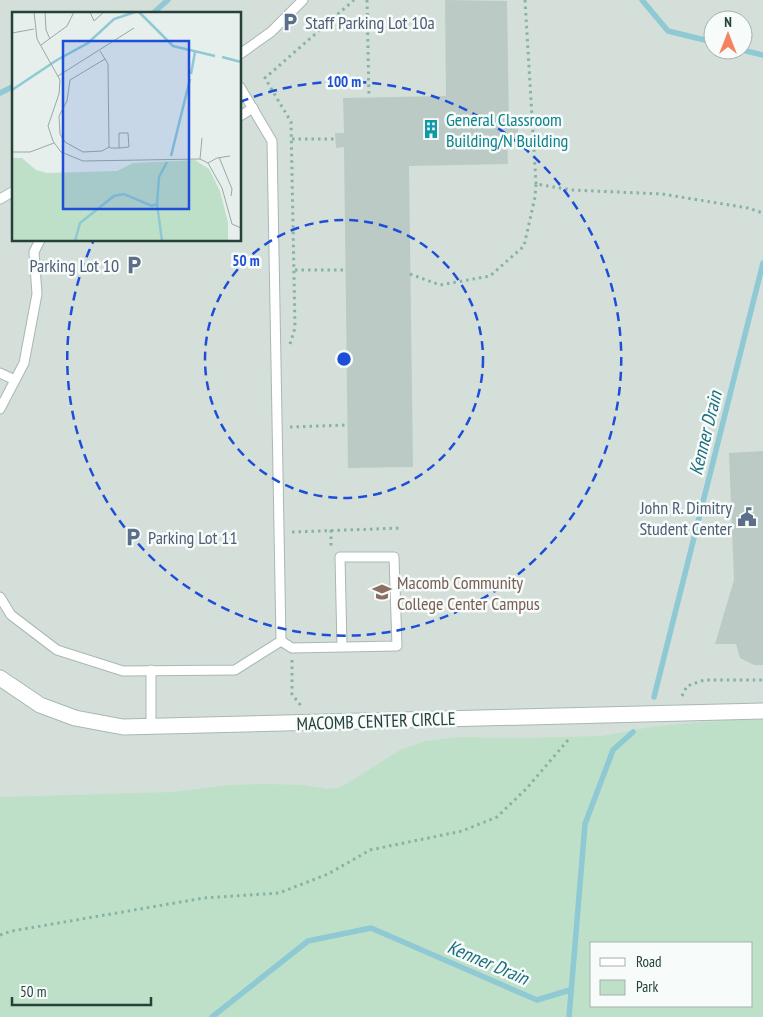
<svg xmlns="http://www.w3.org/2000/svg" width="763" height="1017" viewBox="0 0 763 1017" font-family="'PT Sans Narrow',sans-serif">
  <rect width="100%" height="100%" fill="#e6efeb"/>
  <!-- built -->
  <path fill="#d4dfda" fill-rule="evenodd" d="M0 0H763V1017H0ZM14 14H240V240H14ZM713 20H743V50H713ZM592 943H752V1006H592Z"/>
  <!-- green -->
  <path fill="#bfe0c8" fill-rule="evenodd" d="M730 720H763V1017H0V797L173 792 230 785 266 784 303 785 328 789 341 787 400 750 425 741 460 737 516 738 602 736 656 726ZM592 943H752V1006H592Z"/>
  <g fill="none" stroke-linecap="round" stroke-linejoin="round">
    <!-- stream -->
    <g stroke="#8ec9d4" stroke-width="5.5">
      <path d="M642 0 668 31 713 42"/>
      <path d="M152 14 168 0"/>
      <path d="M742 50 763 55"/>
      <path d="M0 93 14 86"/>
      <path d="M654 697 763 263"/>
      <path d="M212 1017 308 941 371 928 537 1000 570 990"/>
      <path d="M569 1017 585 824 613 750 633 732"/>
    </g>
  </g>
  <!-- building -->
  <g fill="#bbcac4">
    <path d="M445 0 507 1 509 126 518 125V141H507L508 164 409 166 413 467 348 468 344 147 336 148 335 133H344L343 98 446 96Z"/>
    <path d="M763 451V665H754L740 658 736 644H715L734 580 729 453Z"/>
  </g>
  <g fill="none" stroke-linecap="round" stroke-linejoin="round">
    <!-- service casing -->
    <g stroke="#a8b8b2" stroke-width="11">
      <g id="service">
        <path d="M240 54 271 32 303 0"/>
        <path d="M240 116 253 108"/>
        <path d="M0 199 14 191"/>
        <path d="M0 373 15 380"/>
        <path d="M0 409 24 363 37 294 34 252 40 240"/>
        <path d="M0 597 11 615 57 650 123 671 235 670 281 641 272 141 240 87"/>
        <path d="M281 641 292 648 397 646 394 557H340L342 647"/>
        <path d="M151 670V727"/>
      </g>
    </g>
    <!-- minor casing -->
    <g stroke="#a8b8b2" stroke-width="17">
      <path id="minor" d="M0 678 40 705 75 718 123 727 763 711"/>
    </g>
    <!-- path -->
    <g stroke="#86b3a5" stroke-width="3" stroke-dasharray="2.5 4" stroke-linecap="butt">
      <path d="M367 0 369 97"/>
      <path d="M525 0 536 184"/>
      <path d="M292 139H335"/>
      <path d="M295 270H345"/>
      <path d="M410 274 440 285 490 276 524 246 535 197 536 184 572 190 662 194 748 208 763 213"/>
      <path d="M290 344 295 328 291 122 265 78 354 0"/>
      <path d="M290 427 348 425"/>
      <path d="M331 530V547"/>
      <path d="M292 532 402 528"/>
      <path d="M292 660V694L301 706"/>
      <path d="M682 696 687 686 704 680H763"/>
      <path d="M0 935 12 931 204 898 279 893 328 874 370 850 462 831 497 817 527 788 568 740"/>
    </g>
    <!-- service -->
    <use href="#service" stroke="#fff" stroke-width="9"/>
    <!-- minor -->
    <use href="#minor" stroke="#fff" stroke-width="15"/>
  </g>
  <!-- distance rings -->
  <g fill="none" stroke="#1d4ed8" stroke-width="2.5" stroke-dasharray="9 6">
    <circle cx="344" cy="359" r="139"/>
    <path d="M240 102A277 277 0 1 1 93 242"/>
  </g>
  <!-- icons -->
  <defs>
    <g id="parking-bare" transform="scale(1.5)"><path d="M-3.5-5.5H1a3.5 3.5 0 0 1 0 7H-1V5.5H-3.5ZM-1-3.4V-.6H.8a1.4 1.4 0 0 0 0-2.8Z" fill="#5c6f8a" stroke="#f7fbf9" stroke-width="2.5" paint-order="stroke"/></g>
    <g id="building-bare" transform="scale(1.5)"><path d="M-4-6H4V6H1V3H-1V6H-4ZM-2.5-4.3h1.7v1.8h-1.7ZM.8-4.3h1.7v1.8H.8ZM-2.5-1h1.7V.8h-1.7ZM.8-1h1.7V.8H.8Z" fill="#0f9aa8" stroke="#f7fbf9" stroke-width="2.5" paint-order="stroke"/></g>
    <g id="civic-bare" transform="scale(1.5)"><path d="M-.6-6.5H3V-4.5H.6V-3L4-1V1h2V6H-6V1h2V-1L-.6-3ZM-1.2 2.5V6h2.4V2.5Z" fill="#5c6f8a" stroke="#f7fbf9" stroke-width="2.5" paint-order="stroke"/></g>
    <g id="university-bare" transform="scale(1.5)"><path d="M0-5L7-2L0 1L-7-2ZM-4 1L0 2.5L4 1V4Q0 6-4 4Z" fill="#8d6e63" stroke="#f7fbf9" stroke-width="2.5" paint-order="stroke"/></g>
  </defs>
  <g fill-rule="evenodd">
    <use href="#parking-bare" x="290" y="22"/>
    <use href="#building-bare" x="431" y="129"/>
    <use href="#parking-bare" x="134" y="265"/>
    <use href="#civic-bare" x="747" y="517"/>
    <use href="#parking-bare" x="133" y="537"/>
    <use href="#university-bare" x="382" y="592"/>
  </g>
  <g text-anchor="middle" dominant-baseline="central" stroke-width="5" stroke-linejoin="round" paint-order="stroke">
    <!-- service labels -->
    <g font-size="18" fill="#4e5e75" stroke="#f7fbf9" text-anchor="start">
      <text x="305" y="22">Staff Parking Lot 10a</text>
      <text x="119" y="265" text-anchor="end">Parking Lot 10</text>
      <text x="732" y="507" text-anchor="end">John R. Dimitry<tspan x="732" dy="21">Student Center</tspan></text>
      <text x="148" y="537">Parking Lot 11</text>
    </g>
    <!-- culture labels -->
    <g font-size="18" fill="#0d838f" stroke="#f7fbf9" text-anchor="start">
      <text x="446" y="119">General Classroom<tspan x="446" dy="21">Building/N Building</tspan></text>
    </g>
    <!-- education labels -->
    <g font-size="18" fill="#785e54" stroke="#f7fbf9" text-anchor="start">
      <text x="397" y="582">Macomb Community<tspan x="397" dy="21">College Center Campus</tspan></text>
    </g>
    <!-- street labels -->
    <g font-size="18" fill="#24423a" stroke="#f7fbf9">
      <text transform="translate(376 721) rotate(-2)">MACOMB CENTER CIRCLE</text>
    </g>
    <!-- water labels -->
    <g font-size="19" font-style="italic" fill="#1c6f80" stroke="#f7fbf9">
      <text transform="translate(705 433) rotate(-76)">Kenner Drain</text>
      <text transform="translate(488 962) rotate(23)">Kenner Drain</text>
    </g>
  </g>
  <!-- overview -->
  <g transform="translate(12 12)">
    <rect width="229" height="229" fill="#e6efeb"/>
    <path d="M0 146H10L24 158 35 161 105 159 121 151 183 148 197 157 208 179 216 211V229H0Z" fill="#bfe0c8"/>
    <path fill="none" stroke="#8ec9d4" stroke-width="2.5" d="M127 0 161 34 203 44M210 45 229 50M179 62 183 40M0 78 45 48 76 31 102 7 123 0M159 144 178 67M63 229 68 211 102 184 112 182 140 194 145 192M150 229 145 192 147 165 155 150"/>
    <path fill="none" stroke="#98aaa4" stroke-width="1" d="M22 0 25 27 48 68 47 82 36 114 41 129 49 140 71 149 188 147 196 151 210 176 220 212 229 216M33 0 34 18 38 27M78 0 82 9 92 0M0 21 22 17M29 33 55 14 62 0M88 39 93 47 96 52 97 135 90 139 71 140 53 130 48 122 47 104 55 89 58 68 93 47M46 64 122 16M97 135 99 136H107L117 135 116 121H107V136M0 140H18L42 131M207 145 220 177 219 184M188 147 190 126M196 151 205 146 218 144"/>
    <path fill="#1d4ed8" fill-opacity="0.15" stroke="#1d4ed8" stroke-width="2.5" d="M51 29H177V197H51Z"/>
    <rect width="229" height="229" fill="none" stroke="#24423a" stroke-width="2.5"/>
  </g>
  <circle cx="344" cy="359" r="8" fill="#1d4ed8" stroke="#f7fbf9" stroke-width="2.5"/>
  <g font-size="15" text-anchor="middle" font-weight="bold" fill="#1d4ed8" stroke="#f7fbf9" stroke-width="5" stroke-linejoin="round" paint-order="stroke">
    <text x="344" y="87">100 m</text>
    <text x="246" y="266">50 m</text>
  </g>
  <!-- legend -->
  <rect x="590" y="942" width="162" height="65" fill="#f7fbf9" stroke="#a3b1ad"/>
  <rect x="600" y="958" width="25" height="8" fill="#ffffff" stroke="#a3b1ad"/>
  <text x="636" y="967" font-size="15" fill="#24423a">Road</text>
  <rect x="600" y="980" width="25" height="15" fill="#bfe0c8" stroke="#a3b1ad"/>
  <text x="636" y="992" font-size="15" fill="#24423a">Park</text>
  <!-- north arrow -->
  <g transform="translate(728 35)"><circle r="24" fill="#f7fbf9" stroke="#a3b1ad"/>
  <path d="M0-4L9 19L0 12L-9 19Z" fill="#f4845f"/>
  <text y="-8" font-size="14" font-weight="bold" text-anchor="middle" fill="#24423a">N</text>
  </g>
  <!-- scale -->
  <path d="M12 997v8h139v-8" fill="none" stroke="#24423a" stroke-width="2.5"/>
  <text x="20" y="997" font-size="15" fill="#24423a" stroke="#f7fbf9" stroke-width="4" paint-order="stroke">50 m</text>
</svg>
